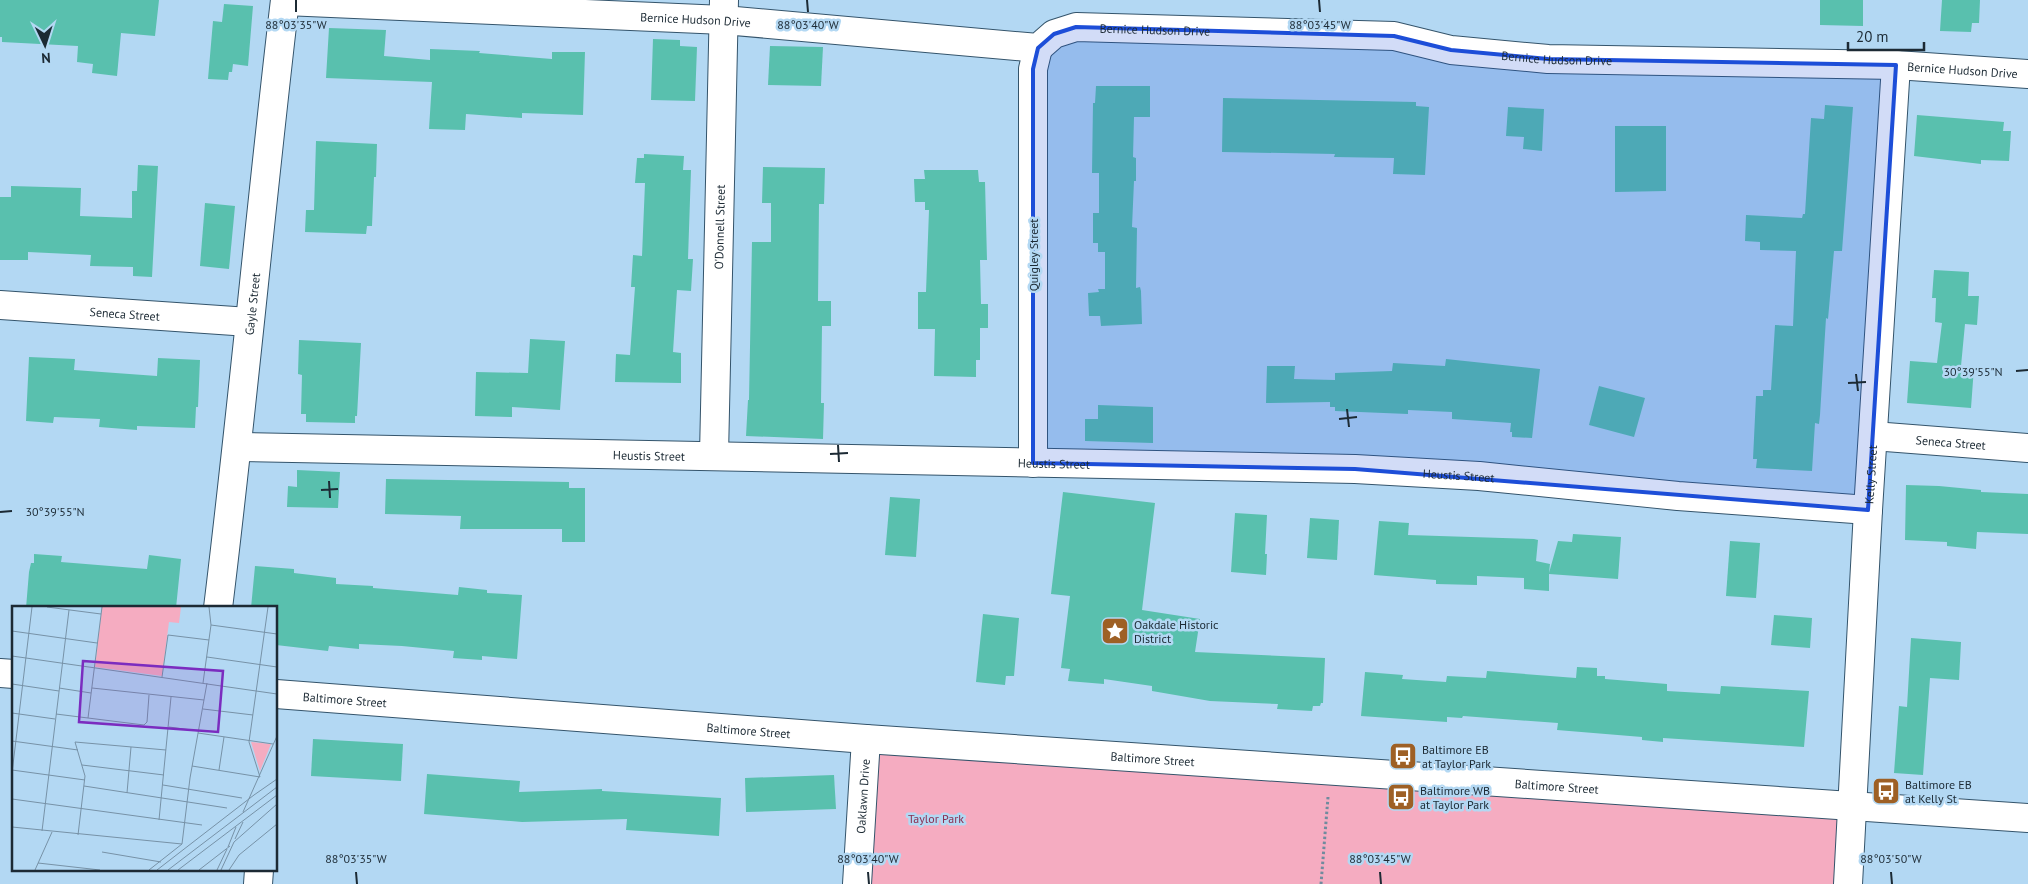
<svg xmlns="http://www.w3.org/2000/svg" width="2028" height="884" viewBox="0 0 2028 884" font-family="'PT Sans',sans-serif">
  <rect width="100%" height="100%" fill="#b3d8f3"/>
  <!-- green -->
  <path fill="#f5acc1" d="M873 748 1852 805 1848 884H865Z"/>
  <!-- building -->
  <g fill="#59c0ae">
    <path d="M0 0H159L155 36 121 33 117 76 92 73 93 64 77 62 78 46 2 42V37H0Z"/>
    <path d="M1820 0H1863V26L1820 25Z"/>
    <path d="M1942 0H1980L1979 23H1972L1971 32 1940 31Z"/>
    <path d="M224 4 253 6 248 66 233 64 232 72H229L228 80 208 79 213 21 222 22Z"/>
    <path d="M329 28 386 30 384 56 430 60V49L480 51 479 53 552 59V52H585L583 115 522 113V118L466 114 465 130 429 129 432 82 326 78Z"/>
    <path d="M653 39 680 40V46L697 47 695 101 651 100Z"/>
    <path d="M770 46 823 47 821 86 768 85Z"/>
    <path d="M1096 86H1150V117H1134L1133 157 1136 158V181H1134L1132 227 1137 228 1136 288 1140 287 1141 291 1142 324 1101 326 1100 316H1089L1088 293 1099 292 1098 289H1105V252H1098V243H1093V213H1099V173H1092L1093 103H1095Z"/>
    <path d="M1223 98 1416 102V106L1429 107 1425 175 1393 174 1394 158 1334 157 1335 154 1222 152Z"/>
    <path d="M1825 105 1853 107 1842 251H1834L1829 308 1828 319 1826 318 1820 415 1819 424 1815 423 1812 471 1756 468 1757 459H1753L1756 396H1763V390H1771L1775 325 1793 326 1796 251 1760 250V242L1745 241 1746 215 1802 218 1803 214H1805L1811 118 1824 119Z"/>
    <path d="M1508 107 1544 109 1542 151 1523 149 1524 137 1506 136Z"/>
    <path d="M1917 115 2004 122 2003 131H2011L2009 161 1981 160V164L1914 156Z"/>
    <path d="M1615 126H1666V191L1615 192Z"/>
    <path d="M316 141 377 144 376 177H374L372 226H367L366 234 305 232 306 210H314Z"/>
    <path d="M644 154 684 156 683 170H691L688 259H693L691 291 677 290 673 352 681 353V383L615 382 616 354 630 355 635 287H631L633 255 642 256 645 183H635L637 158H644Z"/>
    <path d="M138 165 158 166 152 277 133 276V267L90 266 91 255 28 252V260H0V197H11V186L81 188 80 216 132 218V191H137Z"/>
    <path d="M763 167 825 168 824 204H819L818 301H831V326H822L821 403H824L823 439 746 436 748 400H749L752 242H771V203H762Z"/>
    <path d="M924 170H978L979 182H985L987 260H980L981 304H988V328H980V360H976V377L934 376 935 329H918V292H926L929 210H925V202H915L914 179H925Z"/>
    <path d="M205 203 235 206 229 269 200 266Z"/>
    <path d="M1934 270 1969 272 1968 296H1979L1977 325 1965 324 1961 366 1974 367 1971 408 1907 403 1910 361 1937 363 1942 323 1935 322 1936 298H1932Z"/>
    <path d="M530 339 565 341 560 410 512 407V417L475 416 476 372 528 373Z"/>
    <path d="M299 340 361 343 357 416H355V423L306 422V414H301L302 375 298 374Z"/>
    <path d="M29 357 75 359 74 370 157 376 158 358 200 360 198 407H196L195 428 137 426V430L99 427 100 419 54 417 53 423 26 421Z"/>
    <path d="M1446 359 1540 369 1532 438 1512 437V432H1510L1511 423 1452 419V412L1408 410V414L1335 411V407H1330V402L1266 403 1267 366H1295L1294 379 1335 380V373L1392 371 1393 363 1445 366Z"/>
    <path d="M1599 386 1645 398 1634 437 1589 425Z"/>
    <path d="M1098 405 1153 407V443L1085 441V419H1098Z"/>
    <path d="M297 470 340 472 338 508 287 507 288 486 297 487Z"/>
    <path d="M386 479 569 482V488H585V542H562V529H460L461 516 385 514Z"/>
    <path d="M1906 485 1939 486 1981 490V492L2028 494V534L1977 532 1976 549 1947 546V542L1905 540Z"/>
    <path d="M1063 492 1155 503 1142 610 1200 619 1195 652 1325 658 1323 703H1321L1320 706H1313L1312 711 1277 709 1278 704 1210 701 1152 691V686L1104 679V684L1068 681 1070 669 1061 668 1070 596 1051 594Z"/>
    <path d="M890 497 920 499 916 557 885 555Z"/>
    <path d="M1235 513 1267 515 1265 554H1267L1266 575 1231 572Z"/>
    <path d="M1310 518 1339 520 1337 560 1307 558Z"/>
    <path d="M1379 521 1409 523 1408 535 1534 539 1538 540 1536 561 1550 564 1549 573 1558 541 1572 542 1573 534 1621 537 1618 579 1549 574V591L1524 589V578L1477 576V585L1436 584V580L1374 575Z"/>
    <path d="M1730 541 1760 543 1756 598 1726 596Z"/>
    <path d="M34 554 62 556 61 562 147 569 149 555 181 559 176 608H26L29 572 31 563H34Z"/>
    <path d="M255 566 294 569V573L336 578V584L373 586V588L458 595 459 587 487 590V593L522 595 517 659 482 656V660L453 658 454 651 402 646 359 644V649L329 646 328 651 276 645V608H251Z"/>
    <path d="M983 614 1019 618 1014 676H1006L1005 685 976 682Z"/>
    <path d="M1774 615 1812 618 1810 648 1771 645Z"/>
    <path d="M1911 638 1961 642 1959 680 1930 678 1923 775 1894 773 1899 706 1907 707Z"/>
    <path d="M1577 667 1597 668V676H1605V679L1667 684V691L1720 694 1721 686 1809 691 1804 747 1663 738V742L1642 740V737L1557 730 1558 723 1463 716 1462 718 1447 717V722L1361 716 1365 672 1403 675 1402 679 1446 682 1447 676 1486 678 1487 671 1576 678Z"/>
    <path d="M313 739 403 744 401 781 311 776Z"/>
    <path d="M427 774 520 781 519 792 602 789V791L721 798 719 836 626 830 627 819 522 822 424 814Z"/>
    <path d="M834 775 836 809 746 812 745 778Z"/>
  </g>
  <g fill="none" stroke-linecap="round" stroke-linejoin="round">
    <!-- minor casing -->
    <g stroke="#34546b" stroke-width="30">
      <g id="minor">
        <path id="s1" d="M285 1 724 20 1038 48 1054 34 1076 27 1394 36 1451 50 1548 59 1896 65 2028 74"/>
        <path id="s2" d="M0 305 249 322"/>
        <path id="s3" d="M1873 436 2028 448"/>
        <path id="s4" d="M238 447 1355 469 1479 476 1678 496 1868 510"/>
        <path id="s5" d="M714 455 724 0"/>
        <path d="M1033 463V69L1038 48"/>
        <path id="s6" d="M218 608C243 405 261 202 285 0"/>
        <path d="M0 673 14 674"/>
        <path id="s7" d="M276 694 866 739 2028 818"/>
        <path d="M258 884 259 870"/>
        <path id="s8" d="M857 884 866 739"/>
        <path id="s9" d="M1848 884 1868 510 1896 65"/>
      </g>
    </g>
    <!-- path -->
    <path stroke="#708b9e" stroke-width="3" stroke-dasharray="2.5 2.5" stroke-linecap="butt" d="M1321 884 1328 797"/>
    <!-- minor -->
    <use href="#minor" stroke="#fff" stroke-width="28"/>
  </g>
  <!-- marked area -->
  <path fill="#1d4ed8" fill-opacity="0.2" stroke="#1d4ed8" stroke-width="4" stroke-linejoin="round" d="M1076 27 1394 36 1451 50 1548 59 1896 65 1868 510 1355 469 1033 463V69L1038 48 1054 34Z"/>
  <!-- ticks -->
  <path fill="none" stroke="#1c2a34" stroke-width="2" d="M296 0V12M807 0 808 12M1319 0 1320 12M2016 371 2028 370M1856 374 1858 391M1848 383 1866 382M1347 409 1349 427M1339 419 1357 417M838 445 839 462M830 454 848 453M329 481 330 498M321 490 338 489M0 512 12 511M356 872 357 884M868 872 869 884M1380 872 1381 884M1891 872 1892 884"/>
  <!-- icons -->
  <defs>
    <g id="sight-square" transform="scale(1.4375)"><rect x="-9" y="-9" width="18" height="18" rx="4" fill="#9e6025" stroke="#b3d8f3"/><path d="M0-6L1.8-2.2L6-1.7L2.9 1.2L3.7 5.4L0 3.3L-3.7 5.4L-2.9 1.2L-6-1.7L-1.8-2.2Z" fill="#fff"/></g>
    <g id="bus-square" transform="scale(1.4375)"><rect x="-9" y="-9" width="18" height="18" rx="4" fill="#9e6025" stroke="#b3d8f3"/><path d="M-5-6H5V4H4V6H2V4H-2V6H-4V4H-5ZM-3.5-4V0h7V-4ZM-3.5 1.2v1.5H-2V1.2ZM2 1.2v1.5H3.5V1.2Z" fill="#fff"/></g>
  </defs>
  <g fill-rule="evenodd">
    <use href="#sight-square" x="1115" y="631"/>
    <use href="#bus-square" x="1403" y="756"/>
    <use href="#bus-square" x="1886" y="791"/>
    <use href="#bus-square" x="1401" y="797"/>
  </g>
  <g text-anchor="middle" dominant-baseline="central" stroke-width="5" stroke-linejoin="round" paint-order="stroke">
    <!-- street labels -->
    <g font-size="12" fill="#1c2a34" stroke="#b3d8f3">
      <text stroke="none"><textPath href="#s1" startOffset="411">Bernice Hudson Drive</textPath></text>
      <text stroke="none"><textPath href="#s1" startOffset="878">Bernice Hudson Drive</textPath></text>
      <text stroke="none"><textPath href="#s1" startOffset="1282">Bernice Hudson Drive</textPath></text>
      <text stroke="none"><textPath href="#s1" startOffset="1688">Bernice Hudson Drive</textPath></text>
      <text stroke="none"><textPath href="#s5" startOffset="228">O'Donnell Street</textPath></text>
      <text transform="translate(1033 255) rotate(-90)">Quigley Street</text>
      <text stroke="none"><textPath href="#s6" startOffset="306">Gayle Street</textPath></text>
      <text stroke="none"><textPath href="#s2" startOffset="125">Seneca Street</textPath></text>
      <text stroke="none"><textPath href="#s3" startOffset="78">Seneca Street</textPath></text>
      <text stroke="none"><textPath href="#s4" startOffset="411">Heustis Street</textPath></text>
      <text stroke="none"><textPath href="#s4" startOffset="816">Heustis Street</textPath></text>
      <text stroke="none"><textPath href="#s9" startOffset="410">Kelly Street</textPath></text>
      <text stroke="none"><textPath href="#s4" startOffset="1221">Heustis Street</textPath></text>
      <text stroke="none"><textPath href="#s7" startOffset="69">Baltimore Street</textPath></text>
      <text stroke="none"><textPath href="#s7" startOffset="474">Baltimore Street</textPath></text>
      <text stroke="none"><textPath href="#s7" startOffset="879">Baltimore Street</textPath></text>
      <text stroke="none"><textPath href="#s7" startOffset="1284">Baltimore Street</textPath></text>
      <text stroke="none"><textPath href="#s8" startOffset="88">Oaklawn Drive</textPath></text>
    </g>
    <!-- poi labels -->
    <g font-size="12" fill="#1c2a34" stroke="#b3d8f3" text-anchor="start">
      <text x="1134" y="624">Oakdale Historic<tspan x="1134" dy="14">District</tspan></text>
      <text x="1422" y="749">Baltimore EB<tspan x="1422" dy="14">at Taylor Park</tspan></text>
      <text x="1905" y="784">Baltimore EB<tspan x="1905" dy="14">at Kelly St</tspan></text>
      <text x="1420" y="790">Baltimore WB<tspan x="1420" dy="14">at Taylor Park</tspan></text>
    </g>
    <!-- park labels -->
    <g font-size="12" fill="#892d50" stroke="#b3d8f3">
      <text x="936" y="818">Taylor Park</text>
    </g>
  </g>
  <!-- overview -->
  <g transform="translate(12 606)">
    <rect width="265" height="265" fill="#b3d8f3"/>
    <path d="M90 1H169L167 17 157 16 150 70 83 61ZM239 136 259 138 248 165Z" fill="#f5acc1"/>
    <path fill="none" stroke="#7792a7" stroke-width="1" d="M35 1 89 8M199 19 265 28M0 25 85 37M0 50 265 88M195 51 265 61M150 71 156 29 197 34M191 77 199 19 197 1M0 78 47 85M47 82 79 87M80 82 192 94M191 103 241 109M0 107 43 113M44 108 132 119 135 116 137 89M76 112 90 1M157 121 187 125M186 127 261 138M0 135 66 144M70 159 152 169M180 160 248 171M0 164 73 174M207 164 212 131M0 167 20 1M248 171 237 136 256 1M151 179 230 192M72 180 215 202M115 187 119 141M242 189 265 173M0 193 190 219M231 206 265 130M147 214 159 91M0 221 170 238M30 225 57 4M66 229 73 170 63 136 154 144M223 233 231 216M222 236 265 198M170 238 178 172 195 77M216 241 224 221M90 246 149 256M26 257 88 264M23 264 40 226M137 264 170 238M145 264 242 189M156 264 265 181M166 264 265 189M187 264 218 240M205 264 215 243M209 264 222 236M217 264 227 249 265 218"/>
    <path fill="#7b2cbf" fill-opacity="0.15" stroke="#7b2cbf" stroke-width="2.5" d="M71 55 211 65 206 126 67 116Z"/>
    <rect width="265" height="265" fill="none" stroke="#1c2a34" stroke-width="2.5"/>
  </g>
  <g font-size="12" text-anchor="middle" fill="#1c2a34" stroke="#b3d8f3" stroke-width="5" stroke-linejoin="round" paint-order="stroke">
    <text x="296" y="29">88°03'35"W</text>
    <text x="808" y="29">88°03'40"W</text>
    <text x="1320" y="29">88°03'45"W</text>
    <text x="1973" y="376">30°39'55"N</text>
    <text x="55" y="516">30°39'55"N</text>
    <text x="356" y="863">88°03'35"W</text>
    <text x="868" y="863">88°03'40"W</text>
    <text x="1380" y="863">88°03'45"W</text>
    <text x="1891" y="863">88°03'50"W</text>
  </g>
  <!-- north arrow -->
  <g transform="translate(45 45) rotate(176)" stroke="#b3d8f3" stroke-width="4" paint-order="stroke">
  <path d="M0-4L9 19L0 12L-9 19Z" fill="#1c2a34"/>
  <text y="-8" font-size="14" font-weight="bold" text-anchor="middle" fill="#1c2a34">N</text>
  </g>
  <!-- scale -->
  <path d="M1848 42v8h76v-8" fill="none" stroke="#1c2a34" stroke-width="2.5"/>
  <text x="1856" y="42" font-size="15" fill="#1c2a34" stroke="#b3d8f3" stroke-width="4" paint-order="stroke">20 m</text>
</svg>
